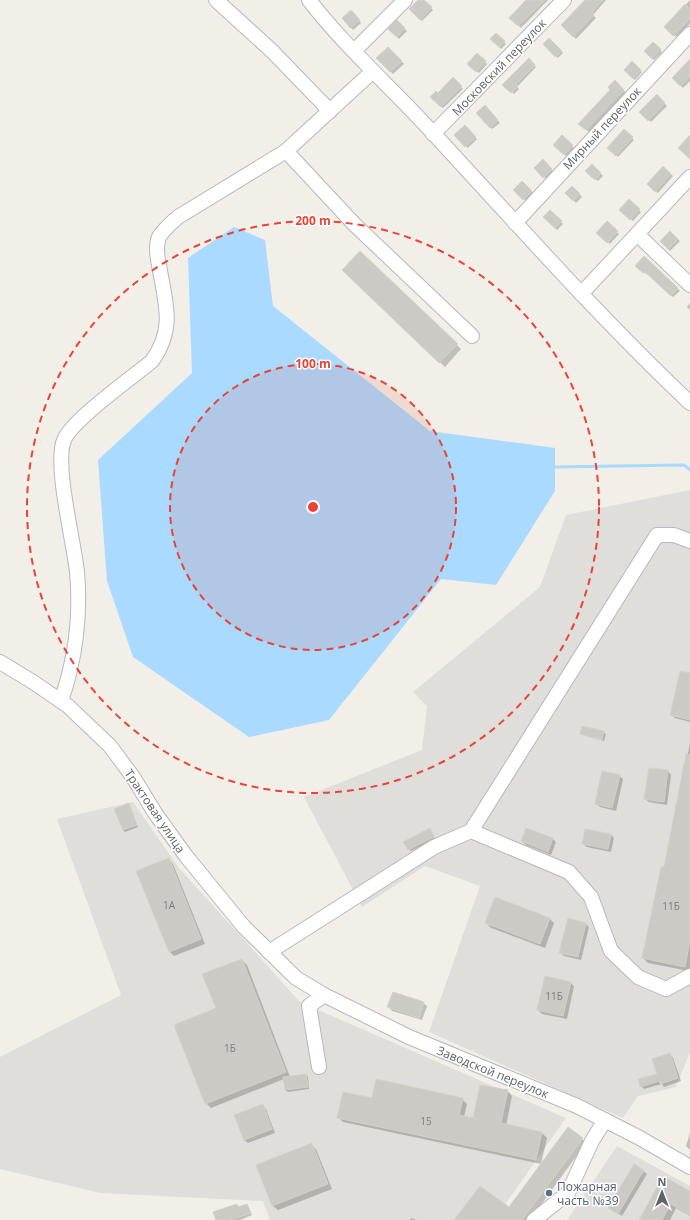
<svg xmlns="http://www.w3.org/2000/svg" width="690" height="1220" viewBox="0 0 690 1220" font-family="'Open Sans',sans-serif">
  <rect width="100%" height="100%" fill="#f1efe8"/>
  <!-- industrial -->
  <g fill="#e0deda">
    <path d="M690 490V1052L676 1087 638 1096 623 1118 429 1032 480 886 425 866 362 907 304 797 422 750 427 706 413 692 540 587 566 515Z"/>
    <path d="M133 802 179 868 300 1002 566 1118 494 1220H270L263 1201 100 1193 0 1169V1057L121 995 57 819Z"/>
    <path d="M617 1146 690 1186V1220H567Z"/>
  </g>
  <!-- water -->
  <path fill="#aadaff" d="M234 227 265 240 273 306 430 431 555 448V491L496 585 441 579 329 720 249 737 133 657 107 581 98 460 192 373 188 258Z"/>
  <!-- shadow -->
  <g fill="#0003">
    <path d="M419 0H423L433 10 422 21 410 9Z"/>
    <path d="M527 0H548L521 28 511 18Z"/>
    <path d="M588 0H606L593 15 596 18 576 39 562 25Z"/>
    <path d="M690 0V24L676 37 666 27Z"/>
    <path d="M351 11 361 23 353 30 343 18Z"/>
    <path d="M397 22 407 31 399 39 389 29Z"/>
    <path d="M496 34 506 44 501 49 491 39Z"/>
    <path d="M549 39 563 53 558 58 544 44Z"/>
    <path d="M653 43 662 52 654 60 645 51Z"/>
    <path d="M388 48 404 64 393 74 378 58Z"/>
    <path d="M477 55 487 64 479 73 469 64Z"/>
    <path d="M529 60 536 67 517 87 519 89 514 94 504 85Z"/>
    <path d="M632 63 642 72 635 80 625 70Z"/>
    <path d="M690 64V81L683 88 673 78Z"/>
    <path d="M453 79 463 89 443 108 432 97 438 94Z"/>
    <path d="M615 81 626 93 589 132 580 124 612 90Z"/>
    <path d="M657 96 667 106 651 122 641 112Z"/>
    <path d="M485 106 500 123 492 129 478 113Z"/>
    <path d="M464 126 477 139 468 148 455 135Z"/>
    <path d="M624 130 634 140 618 157 608 148Z"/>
    <path d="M562 137 574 148 566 156 554 145Z"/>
    <path d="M543 160 554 172 546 179 535 168Z"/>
    <path d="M592 165 603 176 598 181 586 171Z"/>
    <path d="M663 168 673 176 658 193 648 184Z"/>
    <path d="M522 182 533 193 526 201 515 190Z"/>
    <path d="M572 187 582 197 576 203 566 193Z"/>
    <path d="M629 200 641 212 633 221 620 210Z"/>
    <path d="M550 211 563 224 557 230 544 217Z"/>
    <path d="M607 223 619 234 610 244 598 233Z"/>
    <path d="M670 232 680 241 670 251 661 241Z"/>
    <path d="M360 252 461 349 445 367 343 270Z"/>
    <path d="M644 258 680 291 673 297 647 273 646 274 639 268Z"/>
    <path d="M690 303V310L687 307Z"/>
    <path d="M690 674V722L675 718 671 715Z"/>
    <path d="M603 732 606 734 604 741 581 734Z"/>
    <path d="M690 743V967L689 971 648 963 643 958 664 868Z"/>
    <path d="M668 771 671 775 667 805 649 802 645 799Z"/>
    <path d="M619 776 623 779 616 811 600 807 596 804Z"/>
    <path d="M128 804 138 827 125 832 123 830Z"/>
    <path d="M430 829 435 839 411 851 409 849Z"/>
    <path d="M527 829 553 839 556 842 551 855 526 845 522 841Z"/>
    <path d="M611 835 614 838 611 852 587 847 583 844Z"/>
    <path d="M168 859 173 864 205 944 174 956 169 951Z"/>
    <path d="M549 918 554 923 545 948 491 928 486 923Z"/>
    <path d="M586 924 589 927 581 960 564 956 560 952Z"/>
    <path d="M242 960 247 965 290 1077 306 1075 308 1077 309 1089 288 1092 285 1090 284 1079 211 1108 206 1103 217 1009Z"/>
    <path d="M571 983 574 986 567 1019 542 1014 538 1010Z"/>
    <path d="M423 1003 427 1006 422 1020 392 1011 389 1007Z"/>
    <path d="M670 1054 673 1058 681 1081 664 1087 662 1084 644 1089 641 1086 658 1074Z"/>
    <path d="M508 1091 512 1096 506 1126 542 1133 547 1138 541 1164 343 1122 338 1117 372 1099H462L467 1104 464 1117 474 1119Z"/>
    <path d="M262 1106 266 1109 275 1133 248 1143 244 1140 235 1116Z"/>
    <path d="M690 1133V1150L686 1146Z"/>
    <path d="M582 1139 586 1143 530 1220H456L509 1208Z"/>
    <path d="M311 1145 316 1149 332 1189 278 1210 273 1206Z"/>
    <path d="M643 1171 647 1174 622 1216 613 1211 610 1208Z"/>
    <path d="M690 1192V1216L676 1208 670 1220H640Z"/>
    <path d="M236 1205 239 1208 247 1205 252 1215 240 1220H217Z"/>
    <path d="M411 1218 417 1220H410Z"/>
  </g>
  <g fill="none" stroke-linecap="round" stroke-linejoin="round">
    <!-- stream -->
    <path stroke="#aadaff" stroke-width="3" d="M555 467 684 465 690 470"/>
  </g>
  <!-- building -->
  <g fill="#cccac5" stroke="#d6d1c6">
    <path d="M418 0H424L432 7 420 20 409 9Z"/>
    <path d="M526 0H545L518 26 509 18Z"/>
    <path d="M585 0H603L592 12 594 15 573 37 561 25Z"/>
    <path d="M685 4 690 9V19L673 36 664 27Z"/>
    <path d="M351 10 360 20 350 28 342 18Z"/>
    <path d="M397 20 405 28 397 37 388 29Z"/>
    <path d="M496 33 505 41 499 47 490 39Z"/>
    <path d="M549 38 562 51 555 57 543 44Z"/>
    <path d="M653 42 661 49 652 59 644 51Z"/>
    <path d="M388 47 402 61 390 72 376 58Z"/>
    <path d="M477 53 486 61 476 72 467 64Z"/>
    <path d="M529 58 535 65 516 84 518 86 511 93 502 85Z"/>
    <path d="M690 59V77L680 86 672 78Z"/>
    <path d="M632 61 641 70 633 79 624 70Z"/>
    <path d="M453 77 462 86 441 107 430 97 436 91 438 93Z"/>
    <path d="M615 80 624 90 586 130 578 124 610 90 608 87Z"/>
    <path d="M657 94 665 103 648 121 639 112Z"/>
    <path d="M485 105 498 120 490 128 476 113Z"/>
    <path d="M465 125 476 137 465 147 454 135Z"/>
    <path d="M624 129 633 137 616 156 607 148Z"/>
    <path d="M562 135 573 145 564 155 553 145Z"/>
    <path d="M690 135V159L678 148Z"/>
    <path d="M543 159 552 169 543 178 534 168Z"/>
    <path d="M592 164 601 173 595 180 585 171Z"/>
    <path d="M663 166 671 174 655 192 647 184Z"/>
    <path d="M522 181 532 191 523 200 513 190Z"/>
    <path d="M572 186 580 194 573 201 565 193Z"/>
    <path d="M629 199 640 209 630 220 619 210Z"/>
    <path d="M550 210 562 221 555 228 543 217Z"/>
    <path d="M607 221 618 231 607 243 596 233Z"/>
    <path d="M670 231 678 239 668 249 660 241Z"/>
    <path d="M360 251 458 344 439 363 342 270Z"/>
    <path d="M644 256 678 288 671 296 644 271 643 273 635 266Z"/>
    <path d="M680 671 690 673V720L670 715Z"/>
    <path d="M582 726 604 731 602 740 580 734Z"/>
    <path d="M686 754 690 755V940L685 967 642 958 661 867H664Z"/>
    <path d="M649 768 668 770 664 802 644 799Z"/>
    <path d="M602 771 620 775 612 808 595 804Z"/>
    <path d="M129 803 137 825 123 830 114 809Z"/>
    <path d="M430 828 434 837 408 850 403 842Z"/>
    <path d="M526 828 553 838 548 852 521 841Z"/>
    <path d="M585 829 611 834 608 849 582 844Z"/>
    <path d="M169 858 201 939 169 952 136 871Z"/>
    <path d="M495 897 550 918 540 944 485 923Z"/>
    <path d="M568 918 586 923 578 957 559 953Z"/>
    <path d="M242 959 286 1072 205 1104 174 1025 216 1008 202 974Z"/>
    <path d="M545 976 571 982 563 1016 537 1010Z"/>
    <path d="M393 992 424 1002 419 1018 387 1007Z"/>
    <path d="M670 1053 678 1078 660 1084 659 1081 640 1087 638 1079 657 1074 652 1059Z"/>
    <path d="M306 1074 308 1087 285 1090 283 1077Z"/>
    <path d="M376 1079 463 1098 459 1115 473 1118 480 1085 508 1090 501 1123 542 1132 536 1160 337 1118 343 1092 372 1098Z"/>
    <path d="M263 1104 272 1129 244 1140 234 1115Z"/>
    <path d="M568 1127 583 1138 522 1220H454L480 1186 509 1207Z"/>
    <path d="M312 1143 328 1184 272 1206 256 1165Z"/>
    <path d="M634 1164 644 1170 618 1214 608 1208Z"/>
    <path d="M663 1176 690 1191V1215L671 1204 662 1220H639Z"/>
    <path d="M237 1204 238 1207 247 1204 251 1213 230 1220H216L213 1212Z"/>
  </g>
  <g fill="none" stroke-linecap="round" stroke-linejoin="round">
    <!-- minor casing -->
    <g stroke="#b5b8bc" stroke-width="16">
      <g id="minor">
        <path d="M216 0 272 51 330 111"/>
        <path d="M309 0C346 48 393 89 434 134 518 225 600 318 690 403"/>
        <path d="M354 51 405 0"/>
        <path d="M373 71 286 151 355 225 472 336"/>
        <path d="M433 134 564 0"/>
        <path d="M515 223 690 34"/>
        <path d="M637 234 690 285"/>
        <path d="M581 294 690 177"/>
        <path d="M0 662 33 682 68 706 110 746 133 777 155 813 186 856 244 927 296 978 324 995 409 1037 577 1106 638 1137 690 1167"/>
        <path d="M61 701C75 661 81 615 77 572 74 542 54 465 64 440 72 420 133 377 152 361 176 328 165 302 159 265 157 257 156 244 159 237 164 229 171 223 178 217L286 151"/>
        <path d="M471 831 657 535H674L690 541"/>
        <path d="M269 952 434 847 471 831 569 872 591 897 611 951 638 977 666 989 690 976"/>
        <path d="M319 1067 309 1006 324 995"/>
        <path d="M534 1220 568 1193 592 1141 605 1120"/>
      </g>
    </g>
    <!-- minor -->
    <use href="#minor" stroke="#fff" stroke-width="14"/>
  </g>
  <!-- distance rings -->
  <circle cx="313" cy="507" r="143" fill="#ea4335" fill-opacity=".12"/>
  <g fill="none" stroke="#ea4335" stroke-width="2" stroke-dasharray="7 5">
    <circle cx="313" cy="507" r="143"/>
    <circle cx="313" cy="507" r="286"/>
  </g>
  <!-- markers -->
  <circle fill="#5c6f8a" stroke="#fff" stroke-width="1.5" cx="549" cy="1193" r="4"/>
  <g text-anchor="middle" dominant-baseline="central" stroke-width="3" stroke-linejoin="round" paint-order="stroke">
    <!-- number labels -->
    <g font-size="10" fill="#7a7d7f">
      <text x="169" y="905">1А</text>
      <text x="671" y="906">11Б</text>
      <text x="554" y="996">11Б</text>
      <text x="230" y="1048">1Б</text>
      <text x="426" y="1121">15</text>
    </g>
    <!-- street labels -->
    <g font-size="12" fill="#5f6368" stroke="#fff">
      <text transform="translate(499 67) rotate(-46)">Московский переулок</text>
      <text transform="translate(602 128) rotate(-47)">Мирный переулок</text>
      <text transform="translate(155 811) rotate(56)">Трактовая улица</text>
      <text transform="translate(493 1072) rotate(22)">Заводской переулок</text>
    </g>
    <!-- service labels -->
    <g font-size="12" fill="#4e5e75" stroke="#fff" text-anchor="start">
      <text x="557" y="1186">Пожарная<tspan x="557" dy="14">часть №39</tspan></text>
    </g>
  </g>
  <circle cx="313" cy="507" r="6" fill="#ea4335" stroke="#fff" stroke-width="2"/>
  <g font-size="12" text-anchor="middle" font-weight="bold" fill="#ea4335" stroke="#fff" stroke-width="3" stroke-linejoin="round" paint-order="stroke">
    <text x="313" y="225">200 m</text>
    <text x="313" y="368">100 m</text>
  </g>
  <!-- north arrow -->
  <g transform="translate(662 1192)" stroke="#ffffff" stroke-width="3" paint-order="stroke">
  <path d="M0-3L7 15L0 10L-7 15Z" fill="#5f6368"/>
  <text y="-6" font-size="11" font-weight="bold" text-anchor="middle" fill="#5f6368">N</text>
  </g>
</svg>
